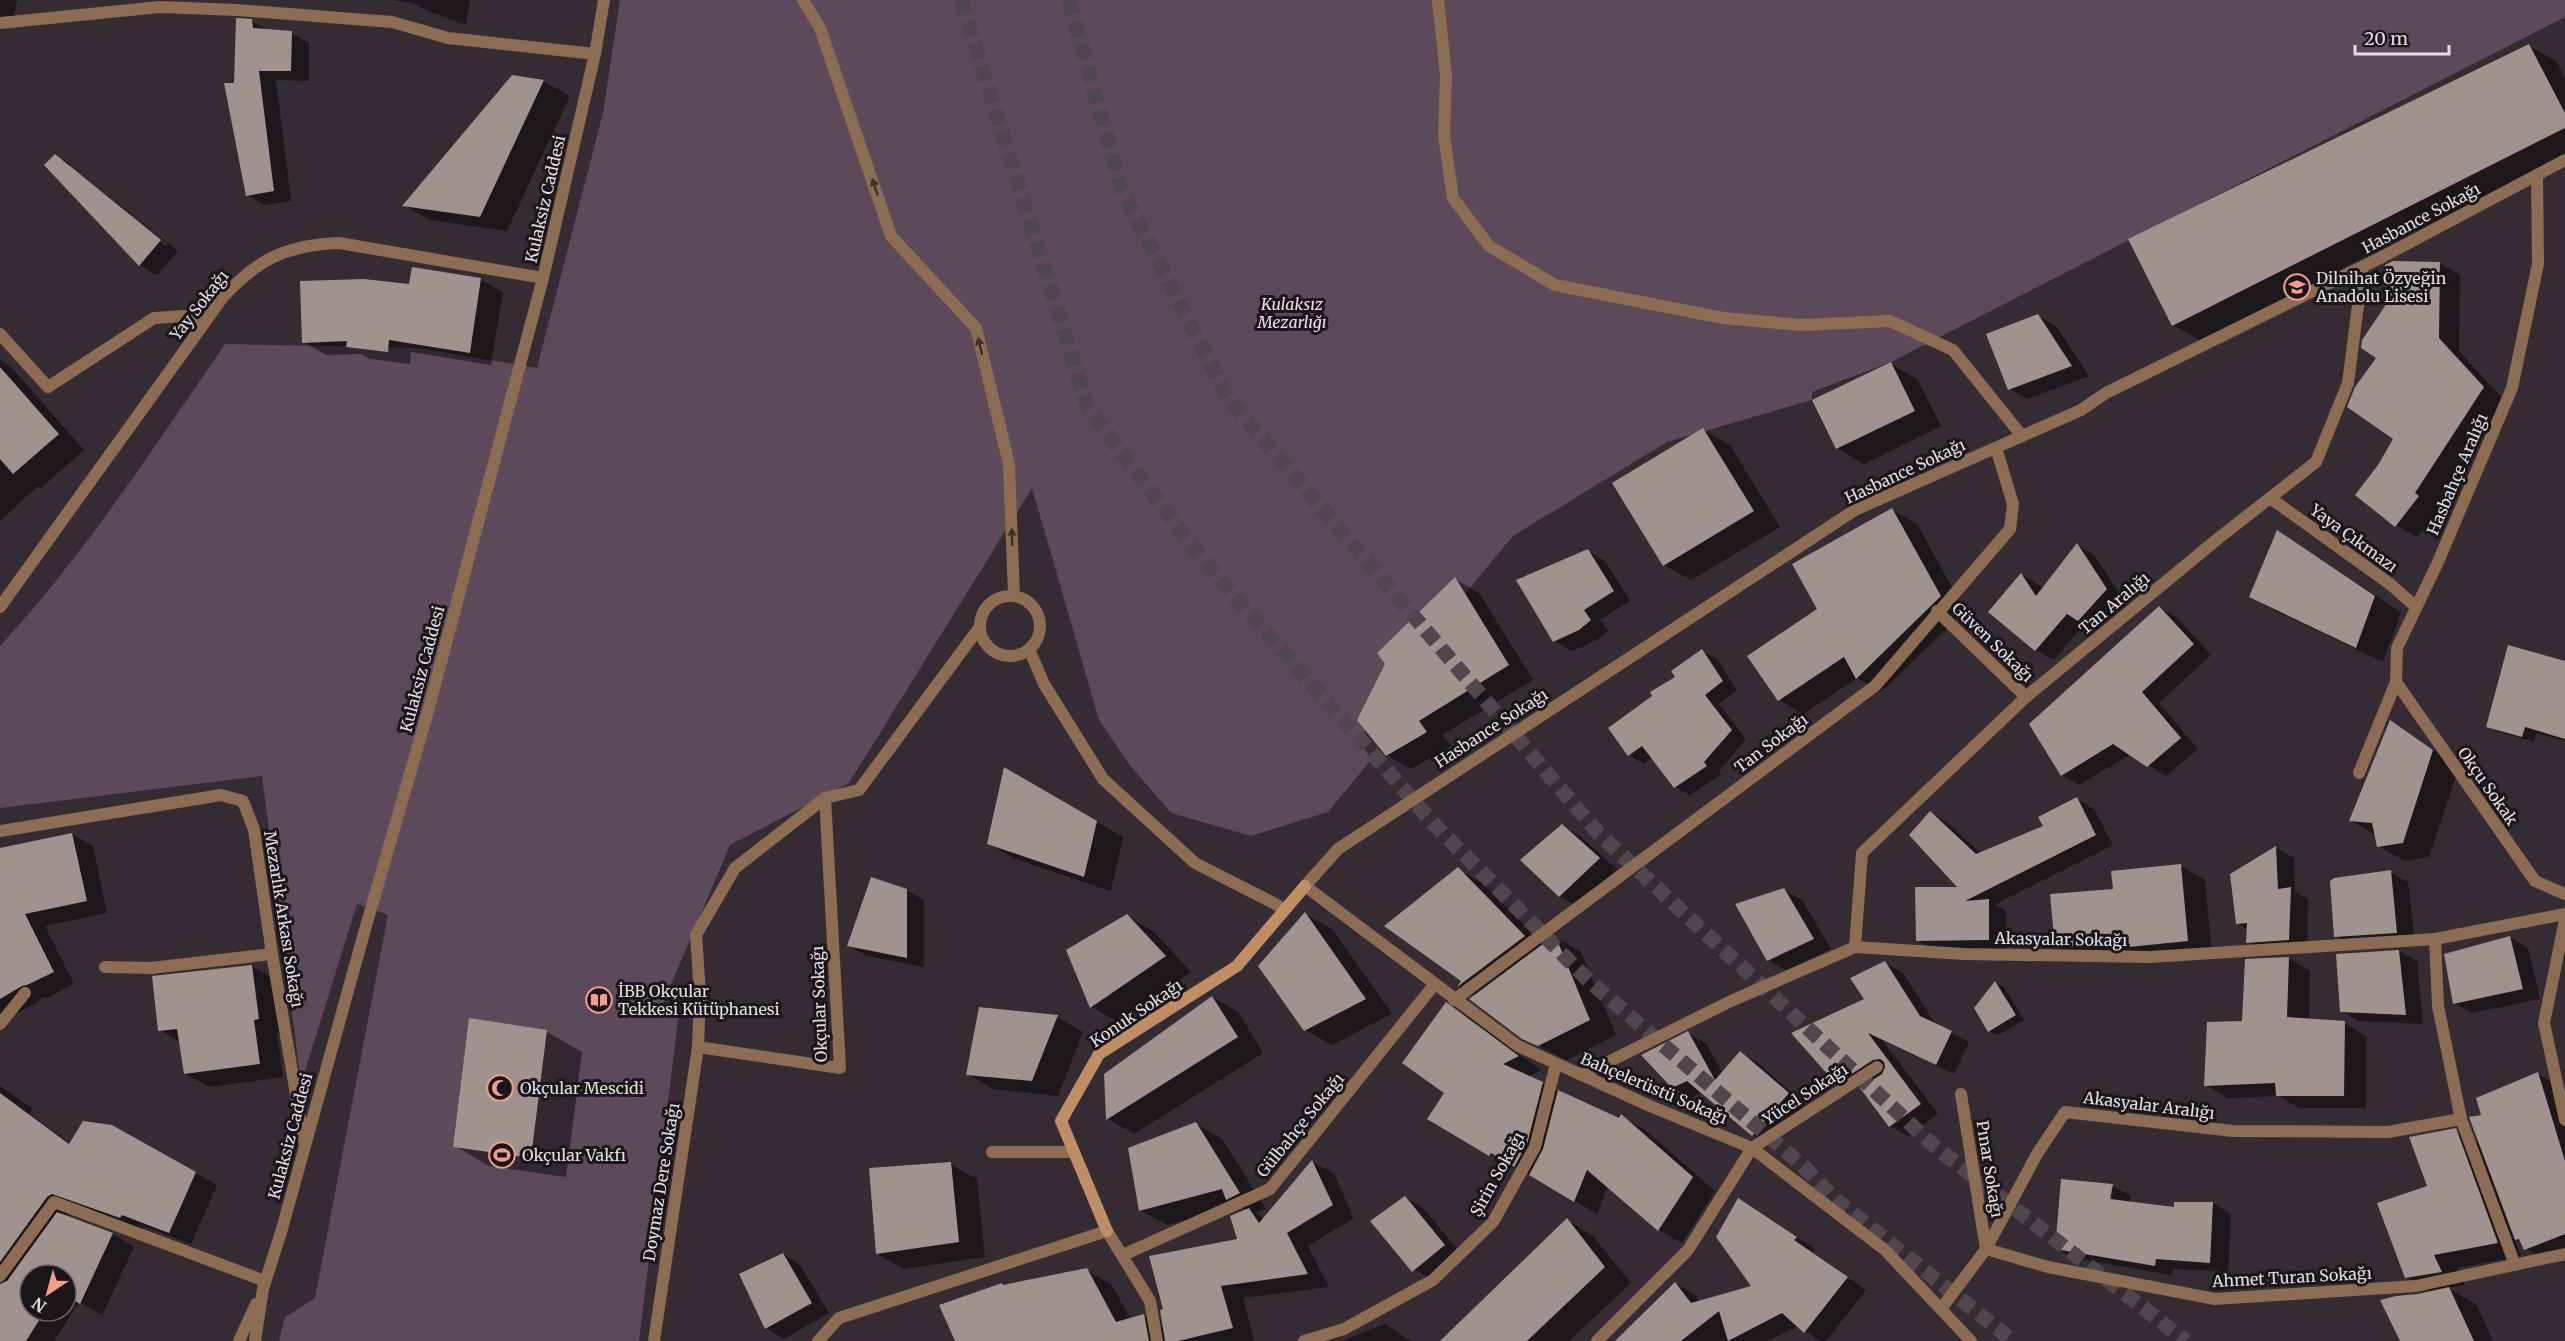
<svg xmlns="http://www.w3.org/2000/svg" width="2565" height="1341" viewBox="0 0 2565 1341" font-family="Merriweather,serif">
  <rect width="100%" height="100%" fill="#342b33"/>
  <!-- green -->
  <path fill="#5c495a" d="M620 0H2565V17L1891 362 1812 392V400L1667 442 1513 536 1415 654 1360 740 1371 760 1328 812 1251 836 1171 813 1128 763 1099 720 1032 488 849 783 730 845 662 1006 679 1012 639 1341H279L285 1317 315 1298 388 915 357 904 301 1084 262 776 0 808V646C85 554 154 447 225 344L417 348 537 368 603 113Z"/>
  <!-- shadow -->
  <g fill="#0007" fill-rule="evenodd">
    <path d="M0 0H17L13 27 0 25Z"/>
    <path d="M392 0H470L466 25 426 10 413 3Z"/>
    <path d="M252 21 269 31 291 33 309 43V81L276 80 291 201 265 205 247 195 236 85Z"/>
    <path d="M2529 46 2556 61 2565 79V156L2200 340 2173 325Z"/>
    <path d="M513 77 543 81 570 96 507 231 430 220 404 205Z"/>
    <path d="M55 155 70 164V168L166 246 168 244 70 164 178 251 157 275 140 265Z"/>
    <path d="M2439 263 2460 275 2459 351 2504 400 2435 506 2439 509 2417 537 2396 525 2380 465 2395 438 2378 357Z"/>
    <path d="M413 269 481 280 503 292 491 365 411 352 410 364 370 359 361 354 326 355 304 342 410 286Z"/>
    <path d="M2038 316 2056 326 2089 376 2027 399 2009 389Z"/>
    <path d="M0 360 11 367 84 450 41 488 38 486 0 521Z"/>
    <path d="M1891 364 1917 379 1941 426 1864 464 1837 448Z"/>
    <path d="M1703 430 1730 445 1780 527 1691 580 1664 565Z"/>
    <path d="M1892 510 1917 524 1965 611 1881 692 1857 678 1803 714 1779 700 1819 610Z"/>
    <path d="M2278 532 2401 612 2383 662 2278 612 2251 597Z"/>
    <path d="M2077 545 2094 555 2124 600 2097 630 2085 623 2054 660 2036 650 1990 612 2022 575 2039 585 2043 590Z"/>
    <path d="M1588 551 1605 561 1630 601 1600 620 1608 631 1597 640 1572 651 1554 641Z"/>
    <path d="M1455 579 1479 593 1533 680 1442 735 1451 746 1411 769 1387 755Z"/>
    <path d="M2159 607 2177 618 2211 655 2159 703 2198 749 2166 776 2131 754 2079 785 2062 775Z"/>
    <path d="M1702 651 1717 659 1737 690 1719 704 1746 739 1719 771 1721 775 1690 795 1675 787 1652 757 1644 764 1629 755 1677 678Z"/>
    <path d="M2565 662V741L2536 733 2534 742 2499 732 2488 726Z"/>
    <path d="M2390 722 2459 767 2429 857 2405 861 2378 846 2376 835 2351 821Z"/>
    <path d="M1005 770 1123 837 1111 891 1015 859 988 843Z"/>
    <path d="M2077 799 2094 809 2113 845 1995 904 2006 911V950H1935L1917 940 1961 889 1930 813 1948 823 1981 854 2045 827Z"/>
    <path d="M1562 826 1580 836 1617 869 1577 906 1559 896Z"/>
    <path d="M72 834 93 846 107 913 45 926 74 984 49 997H43L37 1003 0 1022V850Z"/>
    <path d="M2276 848 2294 858 2295 892 2308 899 2307 949 2265 952 2248 942V930L2237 923 2232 875Z"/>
    <path d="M2180 866 2205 880 2212 955 2080 960 2056 946 2115 891Z"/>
    <path d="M1458 869 1485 885 1544 945 1555 937 1581 952 1616 1035 1566 1060 1523 1038 1475 996 1459 987 1463 981Z"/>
    <path d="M2390 872 2408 882 2415 943 2354 946 2336 936Z"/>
    <path d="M906 890 924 900V967L867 956 849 946Z"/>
    <path d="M1784 890 1802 900 1831 949 1786 970 1768 960Z"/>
    <path d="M1305 914 1332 929 1392 1014 1332 1045 1305 1030Z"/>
    <path d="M1127 916 1153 931 1191 972 1118 1022 1092 1007Z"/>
    <path d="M2510 937 2528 948 2540 999 2472 1013 2454 1003Z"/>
    <path d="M2399 951 2417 961 2423 1024 2359 1021 2341 1011Z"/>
    <path d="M2288 958 2310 971 2309 1020 2344 1023 2366 1036V1108H2299L2279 1096 2228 1098 2206 1085 2244 1023Z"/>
    <path d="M1885 963 1903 973 1936 1025 1969 1042 1954 1074 1882 1040 1938 1114 1908 1136 1890 1126 1869 1084 1860 1079 1848 1086 1831 1076Z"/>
    <path d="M252 966 276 980 282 1032 277 1033 283 1077 209 1087 185 1074 180 1042 160 1030Z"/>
    <path d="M1995 982 2004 987 2024 1020 1998 1035 1989 1031Z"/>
    <path d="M1213 997 1239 1013 1263 1053 1134 1134 1108 1119 1105 1075Z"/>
    <path d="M1447 1004 1470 1018 1541 1070 1527 1077 1619 1120 1621 1117 1644 1129 1715 1191 1682 1243 1659 1230 1608 1186 1597 1214 1515 1166 1514 1169 1429 1118 1446 1093Z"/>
    <path d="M1057 1017 1083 1032 1058 1096 994 1089 967 1074Z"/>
    <path d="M470 1020 547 1032 582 1052 566 1177 489 1166 455 1146Z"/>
    <path d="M1688 1033 1706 1043 1723 1074 1740 1053 1758 1063 1805 1104 1770 1145 1753 1135 1702 1092 1691 1098 1673 1087Z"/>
    <path d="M2538 1074 2561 1087 2565 1103V1255L2548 1262 2525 1248 2522 1243 2514 1238 2521 1256 2457 1268 2465 1285 2448 1288 2476 1304 2493 1341H2402L2432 1293 2406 1277 2429 1187 2455 1130 2481 1145 2483 1117Z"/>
    <path d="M0 1086 33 1109 30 1114 71 1144 112 1126 217 1185 191 1244 143 1226 142 1229 73 1206 65 1216 113 1234 134 1247 102 1315 79 1302 54 1341H0ZM30 1275H66V1311H30Z"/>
    <path d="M1196 1124 1222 1139 1266 1209 1256 1213 1265 1219 1313 1162 1334 1174 1354 1218 1308 1246 1329 1287 1243 1298 1254 1340 1252 1341H957L1002 1285 1086 1270 1111 1284 1131 1319 1144 1316 1164 1328 1239 1240 1247 1210 1239 1206 1167 1225 1140 1210Z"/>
    <path d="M950 1164 977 1179 985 1257 904 1269 877 1254Z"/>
    <path d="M2062 1181 2113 1186 2131 1196 2129 1203 2176 1209V1204L2213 1203 2231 1214 2228 1272 2173 1269 2172 1275 2074 1258 2056 1248ZM2110 1192H2113L2110 1206H2107Z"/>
    <path d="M1405 1198 1423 1208 1462 1255 1427 1277 1409 1266Z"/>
    <path d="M1739 1200 1815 1249 1812 1252 1866 1290 1826 1341H1820L1798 1326 1767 1341H1618L1676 1284 1695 1295 1700 1302 1753 1287Z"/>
    <path d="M1567 1220 1593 1236 1631 1283 1569 1341H1442Z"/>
    <path d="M783 1254 800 1265 829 1313 784 1339 766 1328 741 1274Z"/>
    <path d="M1385 1324 1411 1341H1342Z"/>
  </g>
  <!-- building -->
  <g fill="#a0928c">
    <path d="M236 18 252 19 253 28 292 31 291 71H259L274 191 246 196 224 83H234Z"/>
    <path d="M2529 44 2565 113V128L2172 326 2128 239Z"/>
    <path d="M512 75 544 80 480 217 402 206Z"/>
    <path d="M55 154 161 240 139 266 44 165Z"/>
    <path d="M2393 261 2440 262 2439 338 2484 387 2415 493 2419 496 2395 527 2355 495 2378 465 2393 439 2347 407 2355 387 2376 358 2361 348 2362 340 2385 306V265Z"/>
    <path d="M412 267 481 278 470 353 389 340 388 352 346 347 347 341 302 343 300 281 364 279 409 284Z"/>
    <path d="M2038 314 2072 366 2008 390 1986 334Z"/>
    <path d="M1891 362 1915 411 1836 449 1812 400Z"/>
    <path d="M0 367 59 434 13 474 0 459Z"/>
    <path d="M1703 428 1754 511 1663 566 1612 483Z"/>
    <path d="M1892 508 1941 596 1856 679 1844 657 1778 701 1747 656 1817 609 1792 564Z"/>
    <path d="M2277 530 2375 596 2356 648 2249 597Z"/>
    <path d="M2077 543 2107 589 2078 621 2067 614 2035 651 1988 612 2021 573 2036 596Z"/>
    <path d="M1588 549 1614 591 1584 610 1591 620 1579 630 1553 642 1516 580Z"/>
    <path d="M1455 577 1509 665 1419 721 1427 732 1386 756 1357 720 1385 664 1377 653Z"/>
    <path d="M2159 606 2194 644 2142 692 2181 738 2147 767 2113 744 2061 776 2029 724Z"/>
    <path d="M2508 645 2565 661V739L2525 727 2522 737 2486 727Z"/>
    <path d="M1702 649 1723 681 1705 695 1732 730 1704 762 1707 766 1674 788 1642 746 1628 756 1608 728 1652 696 1650 692 1675 677 1671 671Z"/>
    <path d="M2390 720 2433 750 2403 843 2377 847 2372 823 2349 821Z"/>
    <path d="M1004 767 1097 821 1084 877 987 844Z"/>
    <path d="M2077 797 2096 835 1965 901 1989 899V940L1916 941 1915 887H1957L1909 835 1930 811 1976 854 2043 826 2038 817Z"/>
    <path d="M1562 824 1600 858 1559 897 1520 860Z"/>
    <path d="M72 833 87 901 25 914 54 972 27 985 22 986 0 999V848Z"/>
    <path d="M2276 846 2278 889 2291 887 2289 940 2246 943 2247 923 2236 924 2230 874Z"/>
    <path d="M2181 864 2188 941 2119 948V944L2055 947 2050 894 2113 889 2111 871Z"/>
    <path d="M1458 867 1525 936 1457 987 1461 981 1384 926Z"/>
    <path d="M2391 870 2397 933 2334 937 2330 881 2334 878Z"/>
    <path d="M871 877 907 889V958L847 946Z"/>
    <path d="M1784 888 1814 939 1767 961 1735 904Z"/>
    <path d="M1305 912 1366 999 1304 1031 1258 966Z"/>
    <path d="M1127 914 1166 956 1090 1008 1066 950Z"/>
    <path d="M1555 935 1590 1020 1538 1046 1522 1039 1469 999Z"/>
    <path d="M2510 936 2523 989 2453 1004 2444 954Z"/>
    <path d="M2399 950 2406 1015 2340 1012 2336 954Z"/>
    <path d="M2289 957 2287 1017 2345 1021 2344 1096H2276L2275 1083 2204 1086 2207 1022 2242 1021 2245 959Z"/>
    <path d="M1885 961 1920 1016 1952 1031 1936 1065 1868 1033 1921 1104 1889 1127 1860 1088 1882 1074 1885 1067 1884 1062 1880 1059 1873 1060 1850 1075 1844 1067 1830 1077 1791 1033 1864 999 1850 978Z"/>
    <path d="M252 965 259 1019 254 1020 260 1064 184 1074 177 1029 158 1031 152 976Z"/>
    <path d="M1995 981 2016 1015 1988 1032 1974 1008Z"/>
    <path d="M1212 996 1238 1037 1106 1120 1104 1074Z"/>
    <path d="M1446 1002 1519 1056 1503 1064 1543 1082 1527 1144 1514 1167 1491 1153 1489 1156 1427 1119 1444 1093 1402 1063Z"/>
    <path d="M979 1007 1058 1015 1032 1081 966 1075Z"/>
    <path d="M469 1018 547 1030 531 1158 453 1147Z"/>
    <path d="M1688 1031 1715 1080 1740 1051 1789 1093 1752 1136 1687 1081 1672 1088 1641 1055Z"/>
    <path d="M2538 1072 2565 1161V1234L2524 1250 2519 1239 2515 1240 2469 1117 2481 1115 2476 1098Z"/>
    <path d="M1558 1090 1619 1118 1621 1114 1693 1177 1658 1231 1587 1170 1574 1202 1529 1175 1543 1149Z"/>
    <path d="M0 1093 69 1144 83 1121 112 1125 196 1172 169 1233 122 1215 120 1218 52 1194 47 1197 0 1262Z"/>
    <path d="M1196 1122 1240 1193 1226 1200 1222 1189 1139 1211 1128 1148Z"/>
    <path d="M2456 1128 2498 1243 2434 1255 2442 1272 2405 1278 2377 1203 2427 1186 2409 1137Z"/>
    <path d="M1312 1160 1333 1205 1287 1233 1308 1274 1221 1286 1233 1328 1178 1341H1165L1160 1310 1163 1309 1149 1256 1237 1239 1230 1216 1249 1208 1259 1223Z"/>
    <path d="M951 1162 959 1242 876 1254 869 1168Z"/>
    <path d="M2061 1179 2113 1184 2110 1199 2174 1207V1202H2213L2210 1263 2156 1259 2155 1266 2055 1249Z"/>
    <path d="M1405 1196 1445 1245 1412 1272 1370 1221Z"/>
    <path d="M1738 1198 1797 1237 1794 1240 1848 1277 1804 1333 1782 1313 1728 1341 1719 1311 1681 1341H1615L1675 1282 1691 1303 1751 1286 1716 1237Z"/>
    <path d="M57 1212 113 1233 80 1304 66 1295V1275H30V1311H45L26 1341H0V1284L7 1281Z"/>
    <path d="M1567 1218 1605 1267 1527 1341H1440Z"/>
    <path d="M783 1253 812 1303 765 1329 739 1274Z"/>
    <path d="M1087 1268 1116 1322 1144 1314 1149 1341H955L939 1305 1002 1283 1003 1285Z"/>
    <path d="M2449 1287 2474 1341H2400L2380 1300 2396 1296 2418 1294Z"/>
  </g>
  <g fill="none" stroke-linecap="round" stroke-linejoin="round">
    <!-- primary-tunnel -->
    <g stroke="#4f464e" stroke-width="15" stroke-dasharray="15 8" stroke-linecap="butt">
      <path d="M961 0 1088 408 1203 560 1433 823 1588 980 1803 1166 1836 1200 2013 1341"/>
      <path d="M1069 0 1121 188 1228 398 1599 834 1934 1146 2186 1341"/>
    </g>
    <!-- lane -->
    <path stroke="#8c6c53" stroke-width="12" d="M1438 0 1446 75 1444 136 1453 198 1489 246 1555 285 1723 318 1801 325 1890 321 1953 350 2022 436"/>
    <!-- street -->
    <g stroke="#8c6c53" stroke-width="12">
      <path d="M803 0 820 28 891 236 976 328 1009 464 1014 596"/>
      <path d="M0 23 160 7 237 10 392 22 448 38 595 54"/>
      <path d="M0 334 48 387 154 318 184 316 204 323"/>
      <path d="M2270 498 2390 584 2416 607"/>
      <circle cx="1010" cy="626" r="30"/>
      <path d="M0 607 223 297C258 259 286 245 339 243L543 278"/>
      <path d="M1937 611 2026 697"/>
      <path d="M1029 649 1044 684 1103 779 1195 863 1285 909"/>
      <path d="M2396 682 2535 881 2565 894"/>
      <path d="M2359 773 2396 682 2397 648 2438 562 2512 388 2538 264 2537 175"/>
      <path d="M0 831 221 795 243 801 254 830 272 954 304 1141"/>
      <path d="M2565 920 2544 1023 2565 1120"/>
      <path d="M2435 939 2438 1006 2461 1119 2515 1265"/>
      <path d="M1855 947 1862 853 2026 697 2220 537 2316 462 2348 383 2363 267"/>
      <path d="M105 967 151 968 272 954"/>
      <path d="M1454 1000 1875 686 2010 529 2013 504 1996 448"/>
      <path d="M0 1024 25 993"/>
      <path d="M698 1047 840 1068 825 798"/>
      <path d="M1582 1075 1731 1001 1855 947 1964 954 2150 957 2435 939 2565 914"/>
      <path d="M1961 1094 1986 1249"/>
      <path d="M992 1152H1073"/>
      <path d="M1986 1249 2048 1267 2215 1299 2416 1286 2565 1254"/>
      <path d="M1123 1255 1270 1189 1434 985"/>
      <path d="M0 1276 54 1202 265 1281"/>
      <path d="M1941 1309 1986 1249 2037 1154 2065 1112 2233 1131 2388 1132 2461 1119"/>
      <path d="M239 1341 256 1304"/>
      <path d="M255 1341 263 1289 282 1229 364 933 427 715 543 278 595 54 604 0"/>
      <path d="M654 1341 698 1047 700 993 696 935 735 868 825 798 859 790 979 628"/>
      <path d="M818 1341 839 1318 1107 1231 1150 1301 1157 1341"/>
      <path d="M1304 1341 1344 1329 1433 1280 1493 1222 1535 1147 1556 1064"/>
      <path d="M1597 1341 1688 1250 1752 1148 1877 1067"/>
      <path d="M1971 1341 1885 1250 1752 1148 1650 1106 1518 1046 1305 886 1338 849 1855 510 2081 410 2106 393 2384 256 2565 160"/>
    </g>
    <!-- secondary -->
    <path stroke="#c08e65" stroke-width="12" d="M1107 1231 1061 1121 1099 1054 1237 966 1305 886"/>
  </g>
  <!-- one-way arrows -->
  <defs><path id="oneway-solid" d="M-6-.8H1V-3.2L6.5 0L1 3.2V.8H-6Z" transform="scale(1.5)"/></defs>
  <g fill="#3c2f2a">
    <use href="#oneway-solid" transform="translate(875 187) rotate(-108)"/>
    <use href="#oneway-solid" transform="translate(980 346) rotate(-104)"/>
    <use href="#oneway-solid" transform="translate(1012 537) rotate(-92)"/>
  </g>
  <!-- icons -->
  <defs>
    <g id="school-ring" transform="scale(1.35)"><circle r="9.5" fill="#191519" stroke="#f49d8c" stroke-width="1.5"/><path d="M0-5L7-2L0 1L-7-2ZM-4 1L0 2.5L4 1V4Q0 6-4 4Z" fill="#f49d8c"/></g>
    <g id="library-ring" transform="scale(1.35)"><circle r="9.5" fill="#191519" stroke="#f49d8c" stroke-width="1.5"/><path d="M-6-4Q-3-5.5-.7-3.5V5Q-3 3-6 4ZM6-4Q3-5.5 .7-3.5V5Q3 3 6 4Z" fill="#f49d8c"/></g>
    <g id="mosque-ring" transform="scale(1.35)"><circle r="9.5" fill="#191519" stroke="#f49d8c" stroke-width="1.5"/><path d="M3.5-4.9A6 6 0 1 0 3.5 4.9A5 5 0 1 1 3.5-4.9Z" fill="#f49d8c"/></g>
    <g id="stadium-ring" transform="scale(1.35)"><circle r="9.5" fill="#191519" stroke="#f49d8c" stroke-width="1.5"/><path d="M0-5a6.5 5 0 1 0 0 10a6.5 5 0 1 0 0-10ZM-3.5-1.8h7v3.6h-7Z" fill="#f49d8c"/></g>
  </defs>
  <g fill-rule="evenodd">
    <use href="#school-ring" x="2297" y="287"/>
    <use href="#library-ring" x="599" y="1000"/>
    <use href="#mosque-ring" x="500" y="1088"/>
    <use href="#stadium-ring" x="502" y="1155"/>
  </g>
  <g text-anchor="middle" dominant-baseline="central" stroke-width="6" stroke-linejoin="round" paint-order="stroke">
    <!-- street labels -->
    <g font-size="16" fill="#e5dfe4" stroke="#191519">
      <text transform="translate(545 199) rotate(-77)">Kulaksiz Caddesi</text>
      <text transform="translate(2421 218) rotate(-28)">Hasbance Sokağı</text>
      <text transform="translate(199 305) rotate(-52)">Yay Sokağı</text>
      <text transform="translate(1905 471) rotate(-25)">Hasbance Sokağı</text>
      <text transform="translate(2457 474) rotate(-67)">Hasbahçe Aralığı</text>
      <text transform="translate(2354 538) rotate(36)">Yaya Çıkmazı</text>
      <text transform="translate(2114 603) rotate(-40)">Tan Aralığı</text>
      <text transform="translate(1993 642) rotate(44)">Güven Sokağı</text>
      <text transform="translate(422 669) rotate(-75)">Kulaksiz Caddesi</text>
      <text transform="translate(1491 728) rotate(-33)">Hasbance Sokağı</text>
      <text transform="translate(1771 743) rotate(-37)">Tan Sokağı</text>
      <text transform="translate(2488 786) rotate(55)">Okçu Sokak</text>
      <text transform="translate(284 919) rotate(81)">Mezarlık Arkası Sokağı</text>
      <text transform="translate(2061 939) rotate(1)">Akasyalar Sokağı</text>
      <text transform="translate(819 1004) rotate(-92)">Okçular Sokağı</text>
      <text transform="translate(1136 1013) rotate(-34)">Konuk Sokağı</text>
      <text transform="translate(1654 1088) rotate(23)">Bahçelerüstü Sokağı</text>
      <text transform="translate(1805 1094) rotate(-33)">Yücel Sokağı</text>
      <text transform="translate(2149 1105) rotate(7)">Akasyalar Aralığı</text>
      <text transform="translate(1300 1125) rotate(-51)">Gülbahçe Sokağı</text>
      <text transform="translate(290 1136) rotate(-75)">Kulaksiz Caddesi</text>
      <text transform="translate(1990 1169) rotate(81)">Pınar Sokağı</text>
      <text transform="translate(1497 1174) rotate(-61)">Şirin Sokağı</text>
      <text transform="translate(661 1182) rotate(-81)">Doymaz Dere Sokağı</text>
      <text transform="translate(2292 1277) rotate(-3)">Ahmet Turan Sokağı</text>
    </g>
    <!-- poi labels -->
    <g font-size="16" fill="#e5dfe4" stroke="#191519" text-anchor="start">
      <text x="2316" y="278">Dilnihat Özyeğin<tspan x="2316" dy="18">Anadolu Lisesi</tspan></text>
      <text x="618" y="991">İBB Okçular<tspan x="618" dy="18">Tekkesi Kütüphanesi</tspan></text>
      <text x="520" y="1088">Okçular Mescidi</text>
      <text x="522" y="1155">Okçular Vakfı</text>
    </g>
    <!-- park labels -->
    <g font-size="16" font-style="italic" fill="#fad8f7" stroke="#191519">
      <text x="1292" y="304">Kulaksız<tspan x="1292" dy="18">Mezarlığı</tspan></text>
    </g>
  </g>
  <!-- north arrow -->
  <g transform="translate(48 1293) rotate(216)"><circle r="28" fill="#191519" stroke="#6b666a" stroke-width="1.5"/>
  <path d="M0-4.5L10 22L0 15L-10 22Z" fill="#f49d8c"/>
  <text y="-9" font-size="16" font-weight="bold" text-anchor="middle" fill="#e5dfe4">N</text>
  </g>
  <!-- scale -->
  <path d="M2355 45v9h94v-9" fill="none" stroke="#e5dfe4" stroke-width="3"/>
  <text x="2364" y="45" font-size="18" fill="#e5dfe4" stroke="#191519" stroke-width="4.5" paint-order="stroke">20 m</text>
</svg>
